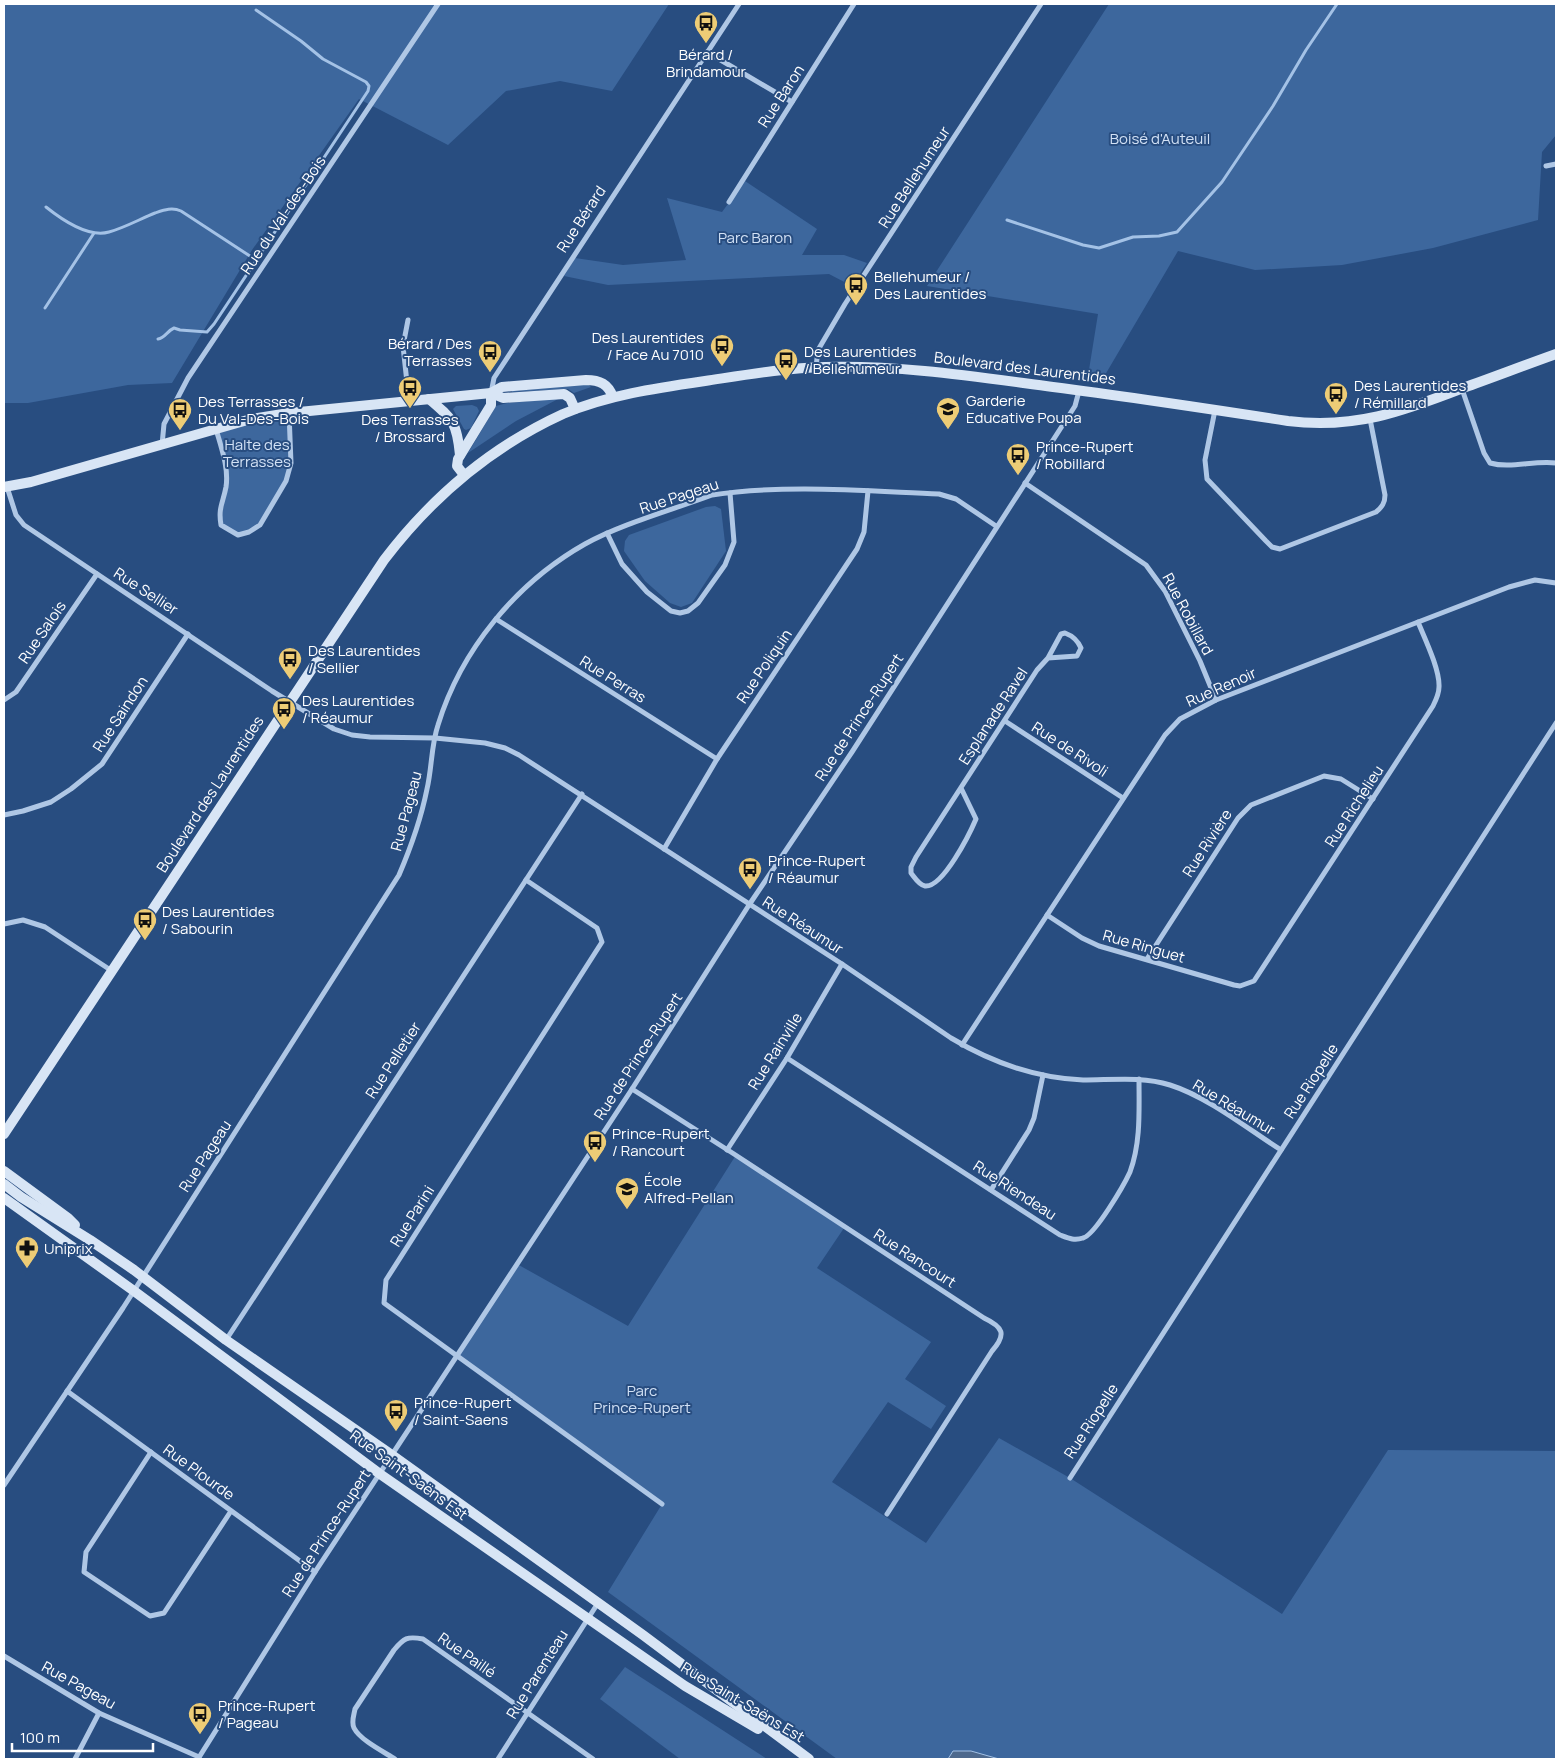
<svg xmlns="http://www.w3.org/2000/svg" width="1560" height="1763" viewBox="0 0 1560 1763" font-family="Manrope,sans-serif">
  <rect width="100%" height="100%" fill="#284d80"/>
  <!-- green -->
  <g fill="#3d679d">
    <path d="M4 4H669L612 91 560 81 506 91 448 145 359 99 252 250 172 383 128 385 28 403H4Z"/>
    <path d="M1109 4H1556V135L1542 152 1538 220 1433 248 1342 265 1255 270 1178 251 1105 375 1088 376 1098 314 927 286Z"/>
    <path d="M745 181 817 229 802 255H844L867 263 852 286 829 274 608 285 564 276 575 258 623 265 686 260 667 198 722 212Z"/>
    <path d="M588 384 591 387 574 393 568 389 512 392V391Z"/>
    <path d="M560 398 516 421 468 453 496 406 507 403Z"/>
    <path d="M472 405 477 407 479 411 471 428 466 430 464 429 453 409 456 406Z"/>
    <path d="M289 413 291 463 286 481 260 525 238 535 221 525 226 486V470L216 429Z"/>
    <path d="M715 506 721 509 726 551 692 603 681 607 670 603 645 581 624 551 625 541 629 535 706 507Z"/>
    <path d="M736 1155 844 1228 817 1268 931 1342 905 1379 946 1406 931 1429 888 1402 832 1482 926 1543 999 1438 1070 1478 1282 1614 1388 1450 1556 1451V1759H999L971 1751H953L948 1759H837L608 1592 662 1504 457 1356 517 1264 628 1326Z"/>
    <path d="M625 1667 767 1759H680L600 1699Z"/>
  </g>
  <!-- water -->
  <path fill="#4e698d" stroke="#a4c2e6" d="M953 1751H971L999 1759H948Z"/>
  <g fill="none" stroke-linecap="round" stroke-linejoin="round">
    <!-- stream -->
    <g stroke="#a4c2e6" stroke-width="3">
      <path d="M46 207C61 219 88 238 109 232 124 228 140 219 155 213 164 210 172 207 181 211L256 260"/>
      <path d="M1007 220 1083 245 1099 248 1133 237 1159 236 1177 232 1222 182 1273 106 1306 50 1337 4"/>
      <path d="M45 308 94 233"/>
      <path d="M158 339C165 338 167 331 174 328L180 330 207 332 214 324 368 91 369 86 366 82 323 59 301 41 256 10"/>
    </g>
    <!-- street -->
    <g stroke="#afc7e5" stroke-width="5">
      <path d="M707 52 792 102"/>
      <path d="M1546 166 1556 164"/>
      <path d="M729 202 854 4"/>
      <path d="M408 320 403 346 409 401"/>
      <path d="M816 367 818 350 845 304 1041 4"/>
      <path d="M1462 389 1484 453 1490 463C1511 469 1534 460 1556 463"/>
      <path d="M491 393 494 378 739 4"/>
      <path d="M1215 410 1205 460 1207 479 1266 541 1272 547 1280 549 1376 512C1382 507 1385 503 1385 495L1370 419"/>
      <path d="M216 429C221 447 229 468 226 487 223 503 218 508 221 525L238 535 249 532 260 525 286 481 291 463 289 413"/>
      <path d="M162 445 164 424 188 378 438 4"/>
      <path d="M1025 483 1146 565 1165 591 1200 661 1216 700"/>
      <path d="M7 487 16 515 24 525 272 691 334 729 352 735 370 737 435 738 485 743 505 748 519 755 842 964 951 1038C991 1062 1036 1078 1083 1080 1112 1080 1142 1076 1170 1085 1208 1097 1248 1129 1281 1150"/>
      <path d="M607 533 622 564 647 592 671 611 680 613 688 611 698 603 725 565 734 542 730 493"/>
      <path d="M496 619 717 759"/>
      <path d="M4 700 16 692 97 574"/>
      <path d="M1005 721 1123 798"/>
      <path d="M961 788 976 819C970 833 943 888 925 886 919 885 915 878 911 873V867L916 857 1037 670 1048 658 1061 634 1065 633C1073 636 1078 641 1081 648L1077 656 1048 658"/>
      <path d="M4 815 23 811 51 802 71 789 102 764 188 634"/>
      <path d="M664 849 717 759 857 549 864 532 868 491"/>
      <path d="M526 880 597 928 602 942 386 1280 384 1303 662 1504"/>
      <path d="M1047 915 1082 938 1099 946 1234 985 1240 986 1254 981 1433 706C1436 700 1439 694 1439 687 1440 670 1425 639 1418 622"/>
      <path d="M4 924 23 920 45 927 112 971"/>
      <path d="M1147 959 1238 818 1251 805 1324 776 1341 779 1373 799"/>
      <path d="M962 1045 1165 735 1180 719 1216 700 1509 587 1535 580 1556 583"/>
      <path d="M787 1058 1060 1235C1068 1238 1074 1241 1083 1238 1095 1235 1124 1185 1130 1172 1141 1142 1139 1110 1139 1079"/>
      <path d="M632 1089 734 1154 984 1318C1003 1327 1007 1334 992 1351L887 1514"/>
      <path d="M727 1150 787 1058 842 964"/>
      <path d="M991 1190 1029 1130 1034 1118 1043 1075"/>
      <path d="M226 1340 582 794"/>
      <path d="M67 1391 315 1572"/>
      <path d="M151 1452 86 1552 84 1572 150 1616 164 1613 231 1511"/>
      <path d="M1070 1478 1556 723"/>
      <path d="M4 1485 123 1308 399 875C411 847 421 819 427 789 432 768 431 746 438 725 461 650 516 583 585 544 621 524 672 510 712 495 785 484 865 491 939 494L956 499 996 526"/>
      <path d="M4 1656 99 1713 199 1757"/>
      <path d="M75 1759 99 1713"/>
      <path d="M198 1759 315 1572 632 1089 749 905 852 752 1075 406 1079 391"/>
      <path d="M395 1759C384 1752 360 1740 354 1728 351 1722 354 1715 355 1709L394 1650C404 1638 407 1636 423 1639L593 1759"/>
      <path d="M498 1759 598 1603"/>
    </g>
    <!-- secondary -->
    <g stroke="#d8e5f5" stroke-width="10">
      <path d="M491 393 503 398 564 394 570 398 575 409"/>
      <path d="M429 399C453 419 457 423 460 455"/>
      <path d="M464 475 457 466 458 459 491 405V393"/>
      <path d="M4 487 31 482 251 419 289 413 491 393 502 387 586 380C600 380 608 384 613 397"/>
      <path d="M4 1134 384 560C432 497 491 447 563 414 608 395 657 388 705 381 745 375 785 368 825 367 902 365 977 377 1053 387 1131 397 1210 409 1288 421 1355 429 1401 412 1463 388 1494 377 1525 365 1556 354"/>
      <path d="M4 1171 68 1218 75 1225"/>
      <path d="M4 1184 21 1197 90 1240 134 1270 226 1340 392 1455 643 1635 809 1759"/>
      <path d="M4 1198 134 1291 380 1474 685 1686 758 1729"/>
    </g>
  </g>
  <!-- icons -->
  <defs>
    <g id="bus-pin" transform="scale(1.25)"><path d="M0 17L-7.5 6A9.5 9.5 0 1 1 7.5 6Z" fill="#edcc76" stroke="#284d80"/><path d="M-5-6H5V4H4V6H2V4H-2V6H-4V4H-5ZM-3.5-4V0h7V-4ZM-3.5 1.2v1.5H-2V1.2ZM2 1.2v1.5H3.5V1.2Z" fill="#111"/></g>
    <g id="school-pin" transform="scale(1.25)"><path d="M0 17L-7.5 6A9.5 9.5 0 1 1 7.5 6Z" fill="#edcc76" stroke="#284d80"/><path d="M0-5L7-2L0 1L-7-2ZM-4 1L0 2.5L4 1V4Q0 6-4 4Z" fill="#111"/></g>
    <g id="pharmacy-pin" transform="scale(1.25)"><path d="M0 17L-7.5 6A9.5 9.5 0 1 1 7.5 6Z" fill="#edcc76" stroke="#284d80"/><path d="M-2-6h4v4h4v4h-4v4h-4v-4h-4v-4h4Z" fill="#111"/></g>
  </defs>
  <g fill-rule="evenodd">
    <use href="#bus-pin" x="706" y="23"/>
    <use href="#bus-pin" x="856" y="285"/>
    <use href="#bus-pin" x="722" y="346"/>
    <use href="#bus-pin" x="490" y="352"/>
    <use href="#bus-pin" x="786" y="360"/>
    <use href="#bus-pin" x="410" y="388"/>
    <use href="#bus-pin" x="1336" y="394"/>
    <use href="#school-pin" x="948" y="409"/>
    <use href="#bus-pin" x="180" y="410"/>
    <use href="#bus-pin" x="1018" y="455"/>
    <use href="#bus-pin" x="290" y="659"/>
    <use href="#bus-pin" x="284" y="709"/>
    <use href="#bus-pin" x="750" y="869"/>
    <use href="#bus-pin" x="145" y="920"/>
    <use href="#bus-pin" x="595" y="1142"/>
    <use href="#school-pin" x="627" y="1189"/>
    <use href="#pharmacy-pin" x="27" y="1248"/>
    <use href="#bus-pin" x="396" y="1411"/>
    <use href="#bus-pin" x="200" y="1714"/>
  </g>
  <g text-anchor="middle" dominant-baseline="central" stroke-width="4" stroke-linejoin="round" paint-order="stroke">
    <!-- poi labels -->
    <g font-size="15" fill="#fff" stroke="#284d80" text-anchor="start">
      <text x="706" y="54" text-anchor="middle">Bérard /<tspan x="706" dy="17">Brindamour</tspan></text>
      <text x="874" y="276">Bellehumeur /<tspan x="874" dy="17">Des Laurentides</tspan></text>
      <text x="704" y="337" text-anchor="end">Des Laurentides<tspan x="704" dy="17">/ Face Au 7010</tspan></text>
      <text x="472" y="343" text-anchor="end">Bérard / Des<tspan x="472" dy="17">Terrasses</tspan></text>
      <text x="804" y="351">Des Laurentides<tspan x="804" dy="17">/ Bellehumeur</tspan></text>
      <text x="1354" y="385">Des Laurentides<tspan x="1354" dy="17">/ Rémillard</tspan></text>
      <text x="966" y="400">Garderie<tspan x="966" dy="17">Educative Poupa</tspan></text>
      <text x="198" y="401">Des Terrasses /<tspan x="198" dy="17">Du Val-Des-Bois</tspan></text>
      <text x="410" y="419" text-anchor="middle">Des Terrasses<tspan x="410" dy="17">/ Brossard</tspan></text>
      <text x="1036" y="446">Prince-Rupert<tspan x="1036" dy="17">/ Robillard</tspan></text>
      <text x="308" y="650">Des Laurentides<tspan x="308" dy="17">/ Sellier</tspan></text>
      <text x="302" y="700">Des Laurentides<tspan x="302" dy="17">/ Réaumur</tspan></text>
      <text x="768" y="860">Prince-Rupert<tspan x="768" dy="17">/ Réaumur</tspan></text>
      <text x="162" y="911">Des Laurentides<tspan x="162" dy="17">/ Sabourin</tspan></text>
      <text x="612" y="1133">Prince-Rupert<tspan x="612" dy="17">/ Rancourt</tspan></text>
      <text x="644" y="1180">École<tspan x="644" dy="17">Alfred-Pellan</tspan></text>
      <text x="44" y="1248">Uniprix</text>
      <text x="414" y="1402">Prince-Rupert<tspan x="414" dy="17">/ Saint-Saens</tspan></text>
      <text x="218" y="1705">Prince-Rupert<tspan x="218" dy="17">/ Pageau</tspan></text>
    </g>
    <!-- street labels -->
    <g font-size="15" fill="#fff" stroke="#284d80">
      <text transform="translate(781 96) rotate(-57)">Rue Baron</text>
      <text transform="translate(914 177) rotate(-57)">Rue Bellehumeur</text>
      <text transform="translate(283 215) rotate(-56)">Rue du Val-des-Bois</text>
      <text transform="translate(581 219) rotate(-57)">Rue Bérard</text>
      <text transform="translate(1025 368) rotate(7)">Boulevard des Laurentides</text>
      <text transform="translate(679 496) rotate(-18)">Rue Pageau</text>
      <text transform="translate(146 591) rotate(33)">Rue Sellier</text>
      <text transform="translate(1188 614) rotate(62)">Rue Robillard</text>
      <text transform="translate(42 632) rotate(-56)">Rue Salois</text>
      <text transform="translate(764 666) rotate(-56)">Rue Poliquin</text>
      <text transform="translate(613 679) rotate(32)">Rue Perras</text>
      <text transform="translate(1221 687) rotate(-24)">Rue Renoir</text>
      <text transform="translate(120 714) rotate(-57)">Rue Saindon</text>
      <text transform="translate(993 716) rotate(-57)">Esplanade Ravel</text>
      <text transform="translate(859 717) rotate(-57)">Rue de Prince-Rupert</text>
      <text transform="translate(1070 749) rotate(33)">Rue de Rivoli</text>
      <text transform="translate(210 794) rotate(-57)">Boulevard des Laurentides</text>
      <text transform="translate(1354 806) rotate(-57)">Rue Richelieu</text>
      <text transform="translate(406 811) rotate(-75)">Rue Pageau</text>
      <text transform="translate(1207 843) rotate(-57)">Rue Rivière</text>
      <text transform="translate(803 925) rotate(33)">Rue Réaumur</text>
      <text transform="translate(1144 946) rotate(16)">Rue Ringuet</text>
      <text transform="translate(775 1051) rotate(-58)">Rue Rainville</text>
      <text transform="translate(638 1056) rotate(-57)">Rue de Prince-Rupert</text>
      <text transform="translate(393 1060) rotate(-57)">Rue Pelletier</text>
      <text transform="translate(1311 1081) rotate(-57)">Rue Riopelle</text>
      <text transform="translate(1234 1107) rotate(31)">Rue Réaumur</text>
      <text transform="translate(205 1156) rotate(-57)">Rue Pageau</text>
      <text transform="translate(1015 1190) rotate(33)">Rue Riendeau</text>
      <text transform="translate(412 1216) rotate(-58)">Rue Parini</text>
      <text transform="translate(915 1258) rotate(33)">Rue Rancourt</text>
      <text transform="translate(1091 1421) rotate(-57)">Rue Riopelle</text>
      <text transform="translate(199 1472) rotate(36)">Rue Plourde</text>
      <text transform="translate(409 1475) rotate(36)">Rue Saint-Saëns Est</text>
      <text transform="translate(326 1533) rotate(-57)">Rue de Prince-Rupert</text>
      <text transform="translate(467 1655) rotate(35)">Rue Paillé</text>
      <text transform="translate(537 1674) rotate(-58)">Rue Parenteau</text>
      <text transform="translate(79 1685) rotate(29)">Rue Pageau</text>
      <text transform="translate(743 1702) rotate(31)">Rue Saint-Saëns Est</text>
    </g>
    <!-- park labels -->
    <g font-size="15" fill="#d2e1f5" stroke="#284d80">
      <text x="1160" y="138">Boisé d'Auteuil</text>
      <text x="755" y="237">Parc Baron</text>
      <text x="257" y="444">Halte des<tspan x="257" dy="17">Terrasses</tspan></text>
      <text x="642" y="1390">Parc<tspan x="642" dy="17">Prince-Rupert</tspan></text>
    </g>
  </g>
  <!-- border -->
  <rect width="1560" height="1763" fill="none" stroke="#ffffff" stroke-width="10"/>
  <!-- scale -->
  <path d="M12 1743v8h141v-8" fill="none" stroke="#ffffff" stroke-width="2.5"/>
  <text x="20" y="1743" font-size="15" fill="#ffffff" stroke="#284d80" stroke-width="4" paint-order="stroke">100 m</text>
</svg>
